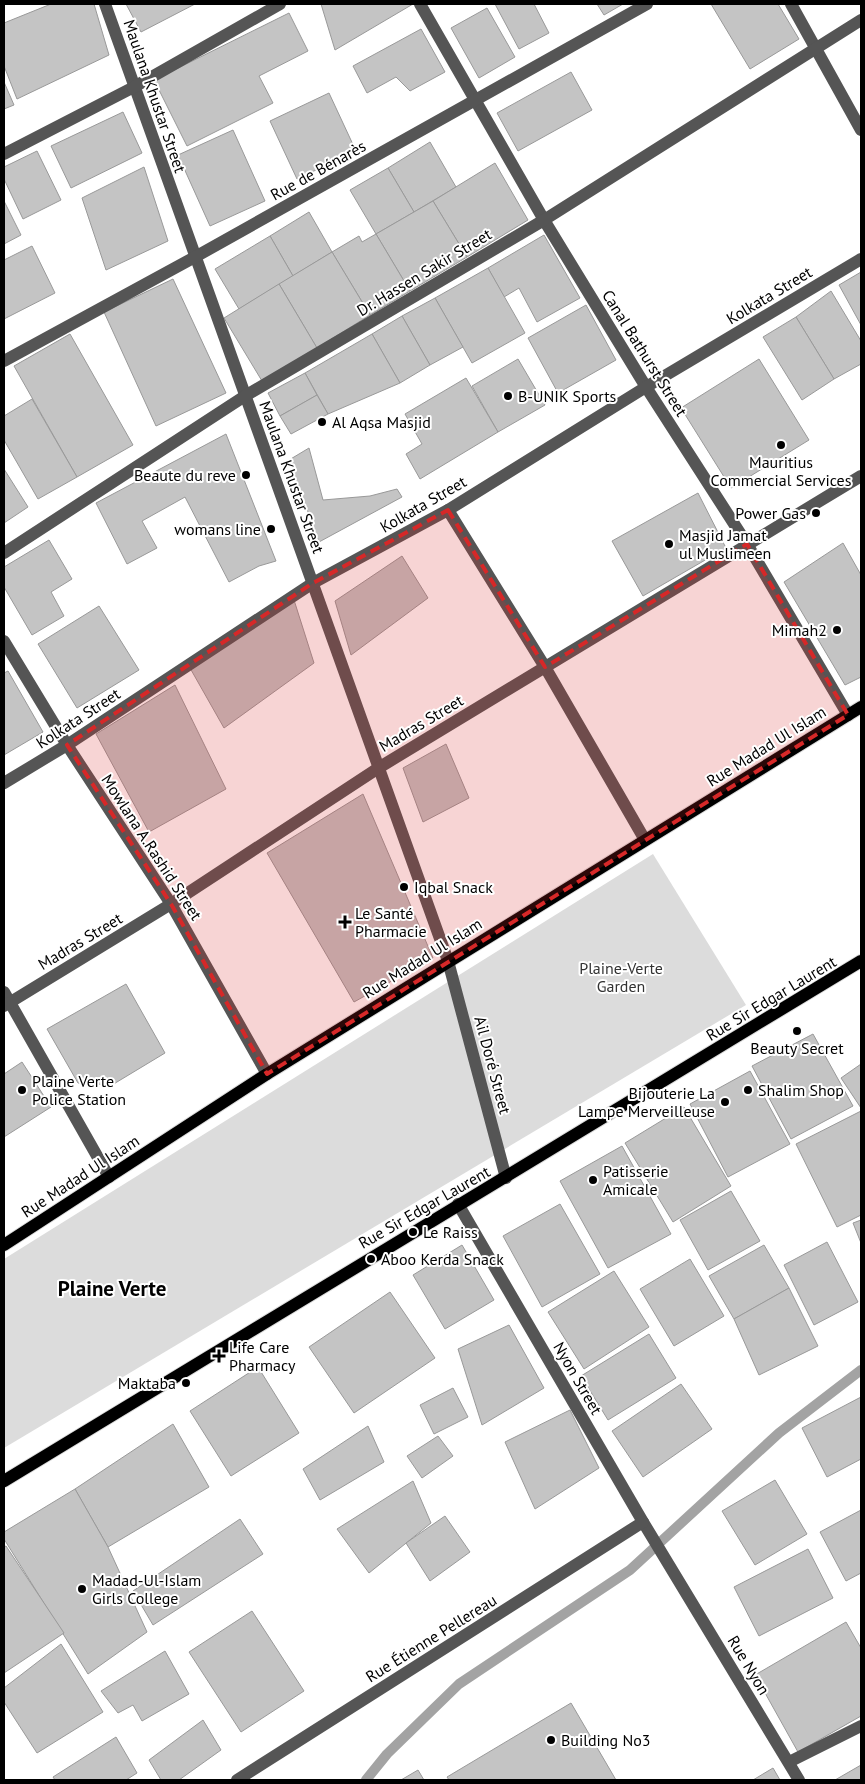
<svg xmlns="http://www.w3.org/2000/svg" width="865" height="1784" viewBox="0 0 865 1784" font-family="'PT Sans',sans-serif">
  <rect width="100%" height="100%" fill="#fff"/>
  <!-- green -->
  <path fill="#dcdcdc" d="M653 854 746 1005 4 1448V1259Z"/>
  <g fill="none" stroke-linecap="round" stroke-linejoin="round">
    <!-- stream -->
    <path stroke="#a3a3a3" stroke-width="10" d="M366 1780 387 1754 459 1684 630 1570 779 1433 861 1370"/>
  </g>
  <!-- building -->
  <g fill="#c4c4c4" stroke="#999">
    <path d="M51 4H94L109 55 17 99 4 66V23Z"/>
    <path d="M126 4H195L141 32Z"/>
    <path d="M321 4H413L335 50Z"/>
    <path d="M495 4H534L549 33 519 49Z"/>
    <path d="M597 4H623L604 15Z"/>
    <path d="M711 4H778L799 39 750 69Z"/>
    <path d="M487 8 515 57 479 78 451 28Z"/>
    <path d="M289 13 308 51 259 76 273 103 187 146 154 80Z"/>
    <path d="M421 29 445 72 410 91 396 77 367 93 353 66Z"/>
    <path d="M571 72 592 110 518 151 497 113Z"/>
    <path d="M4 82 14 105 4 109Z"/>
    <path d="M329 93 356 151 297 179 270 121Z"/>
    <path d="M123 112 142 153 71 188 51 146Z"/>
    <path d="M233 130 265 201 210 226 178 155Z"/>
    <path d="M430 142 456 187 414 212 388 168Z"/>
    <path d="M37 151 61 200 23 219 4 179V167Z"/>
    <path d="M495 163 528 220 467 257 433 201Z"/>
    <path d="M144 167 168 241 106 270 82 198Z"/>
    <path d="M388 168 414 212 376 234 350 190Z"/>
    <path d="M4 201 21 235 4 244Z"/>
    <path d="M433 201 467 257 410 291 376 234Z"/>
    <path d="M309 212 332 252 293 276 270 236Z"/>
    <path d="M376 234 410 291 370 315 332 252 359 236 362 242Z"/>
    <path d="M544 235 580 298 537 322 519 288 504 297 488 268Z"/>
    <path d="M270 236 293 276 239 309 215 269Z"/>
    <path d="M32 246 55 293 4 319V260Z"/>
    <path d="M332 252 370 315 317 348 279 284Z"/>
    <path d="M488 268 525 333 472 363 435 298Z"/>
    <path d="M861 272V325L839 285Z"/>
    <path d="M173 279 226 393 156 426 104 312Z"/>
    <path d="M279 284 317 348 262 381 224 318Z"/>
    <path d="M831 291 861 341V364L834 379 796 317Z"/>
    <path d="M435 298 463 347 430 365 402 316Z"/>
    <path d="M586 305 616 360 558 393 528 338Z"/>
    <path d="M402 316 430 365 400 383 372 334Z"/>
    <path d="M796 317 834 379 802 400 763 337Z"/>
    <path d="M70 334 133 445 77 477 14 366Z"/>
    <path d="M372 334 400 383 328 414 305 373Z"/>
    <path d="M518 359 545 405 498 432 472 386Z"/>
    <path d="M759 359 809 440 731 488 681 408Z"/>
    <path d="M305 373 317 395 280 416 268 393Z"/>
    <path d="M466 378 498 432 420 479 406 454 422 444 405 414Z"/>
    <path d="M317 395 328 414 291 434 280 416Z"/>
    <path d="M32 399 77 477 38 499 4 440V416Z"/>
    <path d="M226 434 276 561 259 566 229 582 185 497 142 521 157 548 127 564 96 503Z"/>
    <path d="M309 448 323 500 370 496 397 489 402 497 319 542 289 460Z"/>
    <path d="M4 469 28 507 4 523Z"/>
    <path d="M698 493 726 548 643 596 612 541Z"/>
    <path d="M49 540 72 579 51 592 64 616 32 635 4 587V567Z"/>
    <path d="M843 543 861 575V677L845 685 784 582Z"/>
    <path d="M402 556 428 598 351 655 335 601Z"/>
    <path d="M294 600 314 663 224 728 190 668Z"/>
    <path d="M99 606 139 670 77 708 38 644Z"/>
    <path d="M8 671 43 732 4 755V673Z"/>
    <path d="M175 685 226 789 149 832 96 734Z"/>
    <path d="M446 744 469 798 423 822 403 768Z"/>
    <path d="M363 794 433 958 354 1002 267 853Z"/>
    <path d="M126 984 165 1053 112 1085 78 1083 47 1029Z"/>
    <path d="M813 1034 853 1106 791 1139 752 1066Z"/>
    <path d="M22 1062 51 1107 4 1137V1074Z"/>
    <path d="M861 1064V1108L841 1078Z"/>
    <path d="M750 1071 790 1144 728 1177 690 1104Z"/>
    <path d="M684 1107 731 1186 673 1222 625 1143Z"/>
    <path d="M861 1111V1215L837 1227 796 1144Z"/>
    <path d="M622 1146 671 1234 608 1268 560 1181Z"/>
    <path d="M731 1191 760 1241 708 1270 680 1220Z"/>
    <path d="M560 1204 600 1274 542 1307 503 1236Z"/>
    <path d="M861 1220V1243L853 1223Z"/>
    <path d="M827 1242 858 1302 814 1325 784 1265Z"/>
    <path d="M462 1245 494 1300 445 1329 413 1275Z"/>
    <path d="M764 1245 789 1288 734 1319 709 1276Z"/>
    <path d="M690 1259 724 1316 674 1346 640 1289Z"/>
    <path d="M614 1271 649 1327 584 1369 548 1312Z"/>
    <path d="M789 1288 818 1346 759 1375 734 1319Z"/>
    <path d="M390 1292 435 1358 354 1413 309 1347Z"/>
    <path d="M509 1325 544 1388 482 1425 458 1349Z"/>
    <path d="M649 1334 676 1378 608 1420 581 1376Z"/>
    <path d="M258 1367 299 1433 231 1476 190 1411Z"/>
    <path d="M681 1384 712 1429 643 1477 612 1431Z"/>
    <path d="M453 1388 468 1417 434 1434 420 1405Z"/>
    <path d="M861 1397V1459L827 1477 802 1428Z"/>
    <path d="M570 1410 599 1468 535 1509 505 1442Z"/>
    <path d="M173 1424 209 1487 108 1547 75 1489Z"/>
    <path d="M368 1426 384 1462 320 1500 303 1469Z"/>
    <path d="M438 1436 453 1456 422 1478 407 1456Z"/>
    <path d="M775 1480 807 1534 755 1565 722 1511Z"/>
    <path d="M413 1481 431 1523 369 1573 337 1529Z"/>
    <path d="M75 1489 108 1547 147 1632 88 1674 4 1539V1532Z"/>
    <path d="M861 1510V1573L846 1581 820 1532Z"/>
    <path d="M445 1516 470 1552 430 1581 406 1543Z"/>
    <path d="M240 1519 263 1554 153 1625 133 1591Z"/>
    <path d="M6 1546 64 1633 4 1673V1547Z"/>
    <path d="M808 1549 833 1598 759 1636 734 1587Z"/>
    <path d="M252 1611 304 1691 241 1732 189 1652Z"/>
    <path d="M846 1622 861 1648V1716L798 1752 755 1675Z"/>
    <path d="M61 1644 103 1712 37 1753 4 1702V1688Z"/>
    <path d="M165 1651 189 1694 142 1721 133 1705 118 1713 101 1691Z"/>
    <path d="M571 1703 616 1780H449L447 1777Z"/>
    <path d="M203 1720 221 1750 179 1780H161L149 1760Z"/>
    <path d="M116 1737 137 1773 126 1780H55L53 1777Z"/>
    <path d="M861 1765V1780H835Z"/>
    <path d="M773 1768 780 1780H753Z"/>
    <path d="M418 1770 424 1780H401Z"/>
  </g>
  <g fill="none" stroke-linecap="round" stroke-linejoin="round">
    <!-- major casing -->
    <g stroke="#dbdbdb" stroke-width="14">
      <g id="major">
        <path d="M4 1245 267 1074 861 707"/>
        <path d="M4 1481 861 961"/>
      </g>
    </g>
    <!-- minor -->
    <g stroke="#555" stroke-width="12">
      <path d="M105 4 448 961 506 1178"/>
      <path d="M420 4 544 220 646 387 747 544 848 715"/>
      <path d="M791 4 861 130"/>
      <path d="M4 154 134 87 280 4"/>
      <path d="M4 361 195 257 647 4"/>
      <path d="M448 510 545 667 645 840"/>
      <path d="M4 553 245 396 544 220 861 20"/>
      <path d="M4 641 67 745 171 904 267 1074"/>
      <path d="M4 783 67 745 313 583 448 510 646 387 861 259"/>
      <path d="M4 992 109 1177"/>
      <path d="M4 1006 171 904 380 767 861 476"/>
      <path d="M458 1204 643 1522 799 1780"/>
      <path d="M789 1762 861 1726"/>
      <path d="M237 1780 643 1522"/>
    </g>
    <!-- major -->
    <use href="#major" stroke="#000" stroke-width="12"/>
  </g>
  <!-- marked area -->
  <path fill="#d62828" fill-opacity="0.2" stroke="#d62828" stroke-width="4" stroke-dasharray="10 6" stroke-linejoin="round" d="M448 510 545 667 747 544 848 715 267 1074 171 904 67 745 313 583Z"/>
  <!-- markers -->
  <g fill="#000" stroke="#fff" stroke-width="2">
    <circle cx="508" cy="396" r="5"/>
    <circle cx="322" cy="422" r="5"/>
    <circle cx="781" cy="445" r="5"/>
    <circle cx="246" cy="475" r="5"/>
    <circle cx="816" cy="513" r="5"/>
    <circle cx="271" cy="529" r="5"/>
    <circle cx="669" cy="544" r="5"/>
    <circle cx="837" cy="630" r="5"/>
    <circle cx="404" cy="887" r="5"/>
    <path d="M342.5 914.5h5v5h5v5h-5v5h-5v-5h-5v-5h5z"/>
    <circle cx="797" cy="1031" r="5"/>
    <circle cx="22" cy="1090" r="5"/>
    <circle cx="748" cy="1090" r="5"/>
    <circle cx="725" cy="1102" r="5"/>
    <circle cx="593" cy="1180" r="5"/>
    <circle cx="413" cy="1232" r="5"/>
    <circle cx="371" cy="1259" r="5"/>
    <path d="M216.5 1348.5h5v5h5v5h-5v5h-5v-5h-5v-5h5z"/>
    <circle cx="186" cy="1383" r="5"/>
    <circle cx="82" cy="1589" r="5"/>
    <circle cx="551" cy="1740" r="5"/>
  </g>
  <g text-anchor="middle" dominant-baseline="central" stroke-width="4" stroke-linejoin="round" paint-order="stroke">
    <!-- street labels -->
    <g font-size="16" fill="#000" stroke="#fff">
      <text transform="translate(155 96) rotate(71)">Maulana Khustar Street</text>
      <text transform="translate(318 170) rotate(-29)">Rue de Bénarès</text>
      <text transform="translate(424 272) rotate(-31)">Dr. Hassen Sakir Street</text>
      <text transform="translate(769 295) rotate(-31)">Kolkata Street</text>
      <text transform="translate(645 353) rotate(58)">Canal Bathurst Street</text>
      <text transform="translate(292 477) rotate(70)">Maulana Khustar Street</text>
      <text transform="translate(423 504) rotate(-30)">Kolkata Street</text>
      <text transform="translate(78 718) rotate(-33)">Kolkata Street</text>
      <text transform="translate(421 723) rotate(-31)">Madras Street</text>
      <text transform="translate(766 746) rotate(-32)">Rue Madad Ul Islam</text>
      <text transform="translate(152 847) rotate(57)">Mowlana A.Rashid Street</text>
      <text transform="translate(80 941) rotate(-31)">Madras Street</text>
      <text transform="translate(422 958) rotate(-32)">Rue Madad Ul Islam</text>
      <text transform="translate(771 998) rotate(-31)">Rue Sir Edgar Laurent</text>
      <text transform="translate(493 1065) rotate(75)">Ail Doré Street</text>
      <text transform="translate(80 1176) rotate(-33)">Rue Madad Ul Islam</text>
      <text transform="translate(424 1207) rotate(-30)">Rue Sir Edgar Laurent</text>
      <text transform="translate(578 1378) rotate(60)">Nyon Street</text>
      <text transform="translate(431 1638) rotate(-32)">Rue Étienne Pellereau</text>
      <text transform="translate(749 1665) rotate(59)">Rue Nyon</text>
    </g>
    <!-- poi labels -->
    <g font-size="16" fill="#000" stroke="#fff" text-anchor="start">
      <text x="518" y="396">B-UNIK Sports</text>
      <text x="332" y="422">Al Aqsa Masjid</text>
      <text x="781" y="462" text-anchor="middle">Mauritius<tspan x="781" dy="18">Commercial Services</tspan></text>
      <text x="236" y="475" text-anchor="end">Beaute du reve</text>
      <text x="806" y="513" text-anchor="end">Power Gas</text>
      <text x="261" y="529" text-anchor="end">womans line</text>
      <text x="679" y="535">Masjid Jamat<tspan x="679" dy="18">ul Muslimeen</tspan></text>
      <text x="827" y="630" text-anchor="end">Mimah2</text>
      <text x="414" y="887">Iqbal Snack</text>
      <text x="355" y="913">Le Santé<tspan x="355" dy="18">Pharmacie</tspan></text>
      <text x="797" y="1048" text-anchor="middle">Beauty Secret</text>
      <text x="32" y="1081">Plaine Verte<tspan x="32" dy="18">Police Station</tspan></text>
      <text x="758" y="1090">Shalim Shop</text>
      <text x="715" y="1093" text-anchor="end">Bijouterie La<tspan x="715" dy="18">Lampe Merveilleuse</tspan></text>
      <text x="603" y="1171">Patisserie<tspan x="603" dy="18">Amicale</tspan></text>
      <text x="423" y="1232">Le Raiss</text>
      <text x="381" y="1259">Aboo Kerda Snack</text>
      <text x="229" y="1347">Life Care<tspan x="229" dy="18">Pharmacy</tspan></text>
      <text x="176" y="1383" text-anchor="end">Maktaba</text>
      <text x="92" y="1580">Madad-Ul-Islam<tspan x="92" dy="18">Girls College</tspan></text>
      <text x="561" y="1740">Building No3</text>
    </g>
    <!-- park labels -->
    <g font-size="16" fill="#333" stroke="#fff">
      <text x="621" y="968">Plaine-Verte<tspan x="621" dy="18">Garden</tspan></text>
    </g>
    <!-- district labels -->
    <g font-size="21" font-weight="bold" fill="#000" stroke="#fff">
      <text x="112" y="1288">Plaine Verte</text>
    </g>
  </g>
  <!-- border -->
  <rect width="865" height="1784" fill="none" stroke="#000000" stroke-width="10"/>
</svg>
